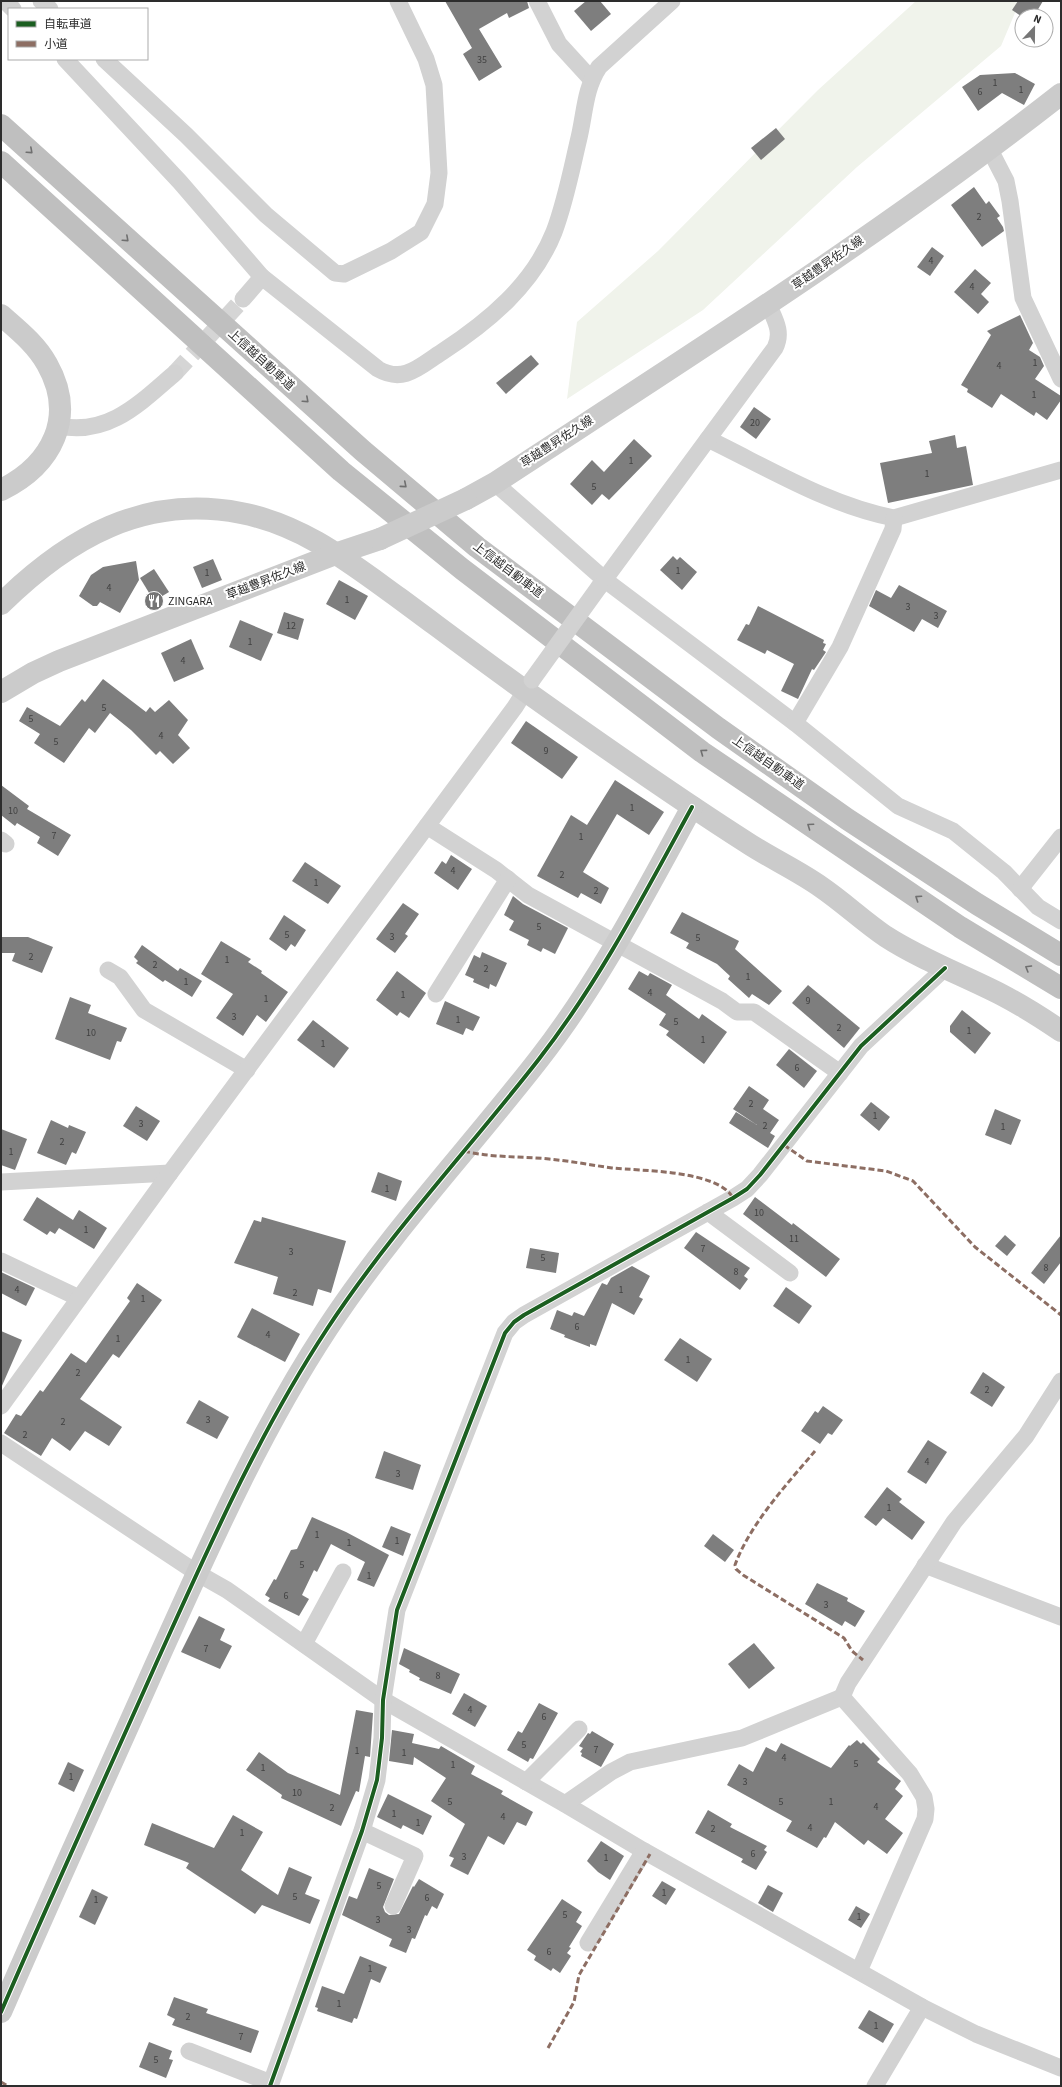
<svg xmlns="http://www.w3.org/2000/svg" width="1062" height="2087" viewBox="0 0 1062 2087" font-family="'Source Sans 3','Noto Sans JP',sans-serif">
  <rect width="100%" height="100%" fill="#fff"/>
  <!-- green -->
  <path fill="#f0f3eb" d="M916 1H1020L1001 46 857 167 703 310 567 399 577 322 658 251 818 90Z"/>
  <!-- building -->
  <g fill="#7e7e7e">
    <path d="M445 1H527L529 8 509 18 507 13 479 29 502 67 479 81 463 54 472 48Z"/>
    <path d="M586 1H600L611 14 591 31 574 11Z"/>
    <path d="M1018 1H1043L1034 16H1021L1012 10Z"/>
    <path d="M1015 73 1035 84 1024 105 1002 93 978 111 962 87 980 75Z"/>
    <path d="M776 128 785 139 761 160 751 148Z"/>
    <path d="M974 187 986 204 989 201 1000 216 997 218 1003 227 1004 231 982 247 951 205Z"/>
    <path d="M932 247 944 256 930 276 917 267Z"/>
    <path d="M975 269 991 283 981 294 989 302 978 314 954 292Z"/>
    <path d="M1020 315 1033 343 1029 350 1040 357 1044 366 1035 379 1061 396V400L1047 420 1036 412 1034 416 1001 394 992 408 967 392 968 389 961 385 991 335 987 331Z"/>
    <path d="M531 355 539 364 506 394 496 383Z"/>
    <path d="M754 407 771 419 756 439 740 427Z"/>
    <path d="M955 435 957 448 966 446 973 485 888 503 880 463 932 453 929 441Z"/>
    <path d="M634 439 652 456 609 500 602 494 592 505 570 484 592 460 604 472Z"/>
    <path d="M673 556 677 560 680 557 697 572 682 590 660 570Z"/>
    <path d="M213 559 222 580 202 588 193 567Z"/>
    <path d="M136 561 139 580 120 613 100 602 97 606H93L79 596 91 575 103 567Z"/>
    <path d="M154 569 169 592 154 601 140 578Z"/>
    <path d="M339 580 368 596 355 620 326 604Z"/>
    <path d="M899 585 947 611 938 628 922 619 914 632 869 606 876 590 891 598Z"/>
    <path d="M758 606 824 640 823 643 826 644 823 650 826 652 814 670 812 669 798 699 781 691 794 664 767 650 765 654 737 640 746 624 749 625Z"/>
    <path d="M284 612 304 619 298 640 277 633Z"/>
    <path d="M240 620 273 634 261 661 229 647Z"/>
    <path d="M191 639 204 669 174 682 161 653Z"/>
    <path d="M103 679 146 712 150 707 155 712 169 700 188 720 178 735 190 748 173 764 160 751 156 755 131 730 110 713 95 733 89 728 64 763 34 743 40 734 19 721 27 707 60 726 82 699 85 702Z"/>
    <path d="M526 721 578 757 562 779 511 743Z"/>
    <path d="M615 780 664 812 649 835 617 814 583 872 609 888 601 904 581 893 578 898 537 876 571 815 587 825Z"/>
    <path d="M1 785 29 806 27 809 71 835 58 856 37 843 40 837 17 823 15 826 1 815Z"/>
    <path d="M451 855 472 869 458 890 434 873 442 861 446 864Z"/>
    <path d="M305 862 341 886 328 904 292 881Z"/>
    <path d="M513 896 523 904 568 928 555 954 543 948 541 952 527 945 529 940 509 930 514 921 504 915Z"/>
    <path d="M403 903 419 914 405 934 408 936 395 953 376 939Z"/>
    <path d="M682 912 739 941 735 949 782 991 769 1005 752 994 749 998 728 979 730 976 717 964 686 948 689 943 670 933Z"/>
    <path d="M284 915 306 930 295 947 291 944 286 951 269 939Z"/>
    <path d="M1 937H28L53 947 42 973 12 961 15 953H1Z"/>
    <path d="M221 941 251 959 248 962 262 971 261 973 288 992 266 1022 257 1015 243 1036 216 1018 233 994 201 974Z"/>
    <path d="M142 945 178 971 180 968 202 981 192 997 165 980 163 982 136 963 138 961 134 957Z"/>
    <path d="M482 952 507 963 496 987 490 984 489 989 473 982 474 979 465 975 474 955 480 958Z"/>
    <path d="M397 971 426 993 409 1018 400 1012 397 1016 376 1000Z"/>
    <path d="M639 971 648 976 650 973 672 985 666 995 699 1019 702 1014 727 1032 704 1064 666 1035 669 1031 659 1025 666 1014 628 989Z"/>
    <path d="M808 985 860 1028 844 1048 792 1003Z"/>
    <path d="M70 997 91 1005 88 1013 127 1028 121 1042 117 1041 110 1060 55 1039Z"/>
    <path d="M445 1001 480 1017 473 1031 466 1028 463 1035 436 1024Z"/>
    <path d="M962 1010 991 1033 975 1054 950 1032V1026Z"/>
    <path d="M313 1020 349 1048 334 1068 297 1040Z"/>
    <path d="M789 1049 817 1071 804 1088 776 1065Z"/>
    <path d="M749 1086 769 1100 763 1109 779 1120 770 1133 775 1136 768 1148 729 1123 736 1112 757 1125 733 1109Z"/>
    <path d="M871 1102 890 1117 879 1131 860 1115Z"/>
    <path d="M136 1106 160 1121 147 1141 123 1126Z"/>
    <path d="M995 1109 1021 1120 1011 1145 985 1135Z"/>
    <path d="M51 1120 68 1128 69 1125 86 1132 76 1154 72 1152 66 1165 37 1153Z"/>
    <path d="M1 1129 27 1139 15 1170 1 1165Z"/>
    <path d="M378 1172 402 1181 396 1201 371 1192Z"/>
    <path d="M37 1197 73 1220 79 1210 107 1228 94 1249 59 1228 55 1234 50 1231 47 1235 23 1220Z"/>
    <path d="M755 1197 792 1225 793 1223 840 1259 826 1277 743 1214Z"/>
    <path d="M262 1217 346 1241 331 1293 318 1289 313 1306 273 1294 278 1277 234 1263 254 1220 261 1222Z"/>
    <path d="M696 1232 750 1268 744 1276 748 1279 740 1290 684 1248Z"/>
    <path d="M1005 1235 1016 1245 1007 1256 995 1246Z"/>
    <path d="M1061 1235V1262L1044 1284 1031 1273Z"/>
    <path d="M530 1248 559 1253 556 1273 526 1268Z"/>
    <path d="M632 1266 650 1276 639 1297 643 1299 634 1315 612 1303 596 1346 590 1344V1347L564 1337 565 1335 550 1329 557 1310 572 1316 574 1312 584 1316 602 1283 607 1285 611 1278Z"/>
    <path d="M1 1272 35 1288 26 1306 1 1293Z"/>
    <path d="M137 1283 162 1300 119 1358 113 1354 80 1399 122 1427 109 1446 85 1431 70 1451 52 1438 41 1456 4 1433 16 1414 21 1416 40 1390 43 1392 71 1353 86 1363 130 1301 127 1298Z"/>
    <path d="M786 1287 812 1306 799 1324 773 1306Z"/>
    <path d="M252 1308 300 1334 285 1362 237 1337Z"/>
    <path d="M1 1331 22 1340 1 1388Z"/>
    <path d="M680 1338 712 1359 697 1382 664 1360Z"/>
    <path d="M983 1372 1005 1387 992 1407 970 1393Z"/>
    <path d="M199 1400 229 1417 217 1439 186 1423Z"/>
    <path d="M823 1406 843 1420 832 1435 828 1433 820 1444 801 1431 815 1411 818 1413Z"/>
    <path d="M928 1440 947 1452 926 1484 907 1472Z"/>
    <path d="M384 1451 421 1465 413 1490 375 1478Z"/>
    <path d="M887 1487 902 1499 899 1502 925 1522 912 1540 883 1518 876 1526 864 1517Z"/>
    <path d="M312 1517 346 1532 389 1555 374 1587 357 1580 365 1562 331 1544 317 1572 314 1570 302 1595 309 1599 299 1616 268 1601 270 1598 265 1595 274 1579 276 1580 291 1550 297 1549Z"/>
    <path d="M391 1526 411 1534 403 1556 382 1547Z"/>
    <path d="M713 1534 734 1550 725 1562 704 1546Z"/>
    <path d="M817 1583 848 1598 847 1601 865 1611 855 1627 845 1621 842 1626 805 1604Z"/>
    <path d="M199 1616 225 1629 220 1640 232 1646 220 1669 181 1652Z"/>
    <path d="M754 1643 775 1668 749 1689 728 1664Z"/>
    <path d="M404 1648 460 1674 451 1694 419 1680 420 1678 409 1672 410 1670 399 1664Z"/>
    <path d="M464 1693 487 1706 475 1727 452 1714Z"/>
    <path d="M539 1703 558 1713 533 1759 530 1758 528 1762 507 1750 518 1731 522 1733Z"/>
    <path d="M356 1710 373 1713 370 1757 365 1756 359 1792 356 1791 341 1826 281 1798 282 1795 246 1770 259 1752 288 1773 340 1795Z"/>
    <path d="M392 1730 414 1734 412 1743 439 1749 441 1746 475 1766 471 1774 503 1791 501 1794 533 1812 526 1826 517 1822 504 1845 488 1836 468 1875 450 1866 454 1858 449 1856 465 1824 431 1801 446 1778 414 1757 413 1765 389 1761Z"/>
    <path d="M592 1731 614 1744 601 1767 581 1756 582 1753 580 1752 583 1748 579 1746 588 1733 590 1734Z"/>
    <path d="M857 1740 861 1744 863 1742 880 1759 877 1762 901 1781 895 1789 903 1796 885 1819 903 1833 887 1854 868 1840 864 1845 835 1822 826 1838 824 1837 817 1848 786 1831 792 1821 727 1785 739 1764 753 1772 766 1747 776 1752 781 1743 831 1768 849 1745 850 1746Z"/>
    <path d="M68 1762 84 1770 74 1792 58 1784Z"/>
    <path d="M388 1794 432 1816 423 1835 403 1825 401 1829 377 1817Z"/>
    <path d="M708 1810 732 1824 730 1827 767 1846 764 1850 767 1852 756 1870 741 1862 743 1859 695 1833Z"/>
    <path d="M233 1815 263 1832 241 1870 278 1895 289 1867 312 1877 305 1894 320 1900 310 1924 262 1905 255 1914 186 1868 189 1863 144 1845 152 1823 214 1848Z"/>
    <path d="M601 1841 624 1856 610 1880 598 1872 587 1861Z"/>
    <path d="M369 1868 394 1879 383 1907 385 1912 389 1915 399 1914 413 1886 414 1887 419 1879 444 1894 437 1909 432 1906 427 1916 425 1915 415 1939 412 1938 406 1953 389 1946 392 1939 342 1915 349 1896 357 1899Z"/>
    <path d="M662 1881 676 1889 666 1905 652 1896Z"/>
    <path d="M768 1885 783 1893 773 1912 758 1903Z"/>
    <path d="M92 1889 108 1897 95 1925 79 1917Z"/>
    <path d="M562 1899 582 1912 576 1922 582 1926 569 1947 571 1948 567 1953 571 1956 560 1973 553 1968 551 1971 534 1960 536 1956 527 1950Z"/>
    <path d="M856 1906 870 1914 861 1928 848 1920Z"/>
    <path d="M360 1956 387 1967 380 1983 371 1979 357 2019 354 2018 352 2023 317 2011 318 2008 315 2007 322 1986 344 1994Z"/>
    <path d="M174 1997 208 2009 206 2013 259 2031 251 2053 172 2025 175 2019 167 2015Z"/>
    <path d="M869 2010 894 2024 883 2043 858 2028Z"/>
    <path d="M149 2042 172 2051 169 2059 173 2060 166 2078 139 2067Z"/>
  </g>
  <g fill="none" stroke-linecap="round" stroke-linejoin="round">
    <!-- street-tunnel -->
    <path stroke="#d5d5d5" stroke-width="17" stroke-dasharray="17 8" stroke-linecap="butt" d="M175 373 243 299"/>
    <!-- street -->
    <g stroke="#d2d2d2" stroke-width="17">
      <path d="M5 1 13 9"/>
      <path d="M41 1 50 9"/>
      <path d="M537 1 559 44 591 79"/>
      <path d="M65 59 180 182 262 277 378 369C404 384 420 366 442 352 488 322 533 285 554 232 565 203 571 172 578 142 585 115 584 90 599 67L672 1"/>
      <path d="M104 59 186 135 266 215 335 273 344 274 391 251 421 232 435 204 439 173 434 85 426 59 398 1"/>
      <path d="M990 150 1006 181 1010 201 1023 298 1061 379"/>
      <path d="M243 299 262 277"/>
      <path d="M59 426C109 436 140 403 175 373"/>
      <path d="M708 439C768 468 828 505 894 518L1061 470"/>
      <path d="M495 483 605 580 795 723 898 806 953 831 1004 872 1038 907 1061 921"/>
      <path d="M599 587 775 348C783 332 775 320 768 304"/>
      <path d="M795 723 840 647 893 529 894 518"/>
      <path d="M427 826 496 870 528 895 722 1001 737 1012H754L840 1073"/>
      <path d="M1 840 6 844"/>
      <path d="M1020 889 1061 837"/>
      <path d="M108 970 120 977 144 1010 247 1070"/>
      <path d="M436 994 508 879"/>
      <path d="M1 1182 170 1173"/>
      <path d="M708 1212 790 1273"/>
      <path d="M1 1261 79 1298"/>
      <path d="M1 1406 170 1173 515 707 532 680"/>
      <path d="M1 1443 197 1573 227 1590 383 1700 565 1804 644 1851 922 2007 976 2034 1061 2068"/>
      <path d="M925 1565 1061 1617"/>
      <path d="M304 1644 343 1572"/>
      <path d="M526 1782 579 1729"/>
      <path d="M565 1804 611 1772 630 1762 742 1738 842 1697"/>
      <path d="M362 1831 415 1856 393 1906"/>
      <path d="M588 1943 644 1851"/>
      <path d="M859 1971 925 1819 926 1809 924 1797 910 1774 842 1697 848 1683 954 1522 1026 1436 1061 1381"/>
      <path d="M189 2051 271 2083"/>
      <path d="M270 2086 362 1831 377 1780 382 1738 383 1700 397 1610 505 1333 514 1322 524 1315 733 1198 747 1189 760 1175 861 1046 945 968"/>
      <path d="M875 2086 922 2007"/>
    </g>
    <!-- secondary -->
    <g stroke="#cbcbcb" stroke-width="22">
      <path d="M1 315C18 330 36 344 47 364 77 417 52 465 1 490"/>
      <path d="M466 499 495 483C686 358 881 235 1061 94"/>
      <path d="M1 604C68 538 144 494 241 513 303 525 349 562 399 598 441 629 482 660 524 690 597 742 671 794 746 842 770 858 797 870 821 887 843 902 863 921 885 936 922 960 963 975 1002 995 1023 1006 1042 1018 1061 1031"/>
      <path d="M1 692 33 673 59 661 338 553 380 539"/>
      <path d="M1 2012C51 1896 104 1781 155 1666 207 1551 258 1434 327 1329 390 1233 469 1149 539 1059 599 982 645 893 692 807"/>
    </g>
    <!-- highway -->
    <g stroke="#bfbfbf" stroke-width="22">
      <path d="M1 125 363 451 477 547 718 728 847 819 977 904 1061 955"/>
      <path d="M1 162 341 471 462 569 702 752 960 927 1061 988"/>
    </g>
    <!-- street-bridge -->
    <path stroke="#d2d2d2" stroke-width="17" d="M532 680 599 587"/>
    <!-- secondary-bridge -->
    <path stroke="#cbcbcb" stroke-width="22" d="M380 539 466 499"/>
    <!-- quiet -->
    <g stroke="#8d6e63" stroke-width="3" stroke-dasharray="6 3" stroke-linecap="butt">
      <path d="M784 1145 807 1161 886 1171 913 1181 975 1247 1061 1315"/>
      <path d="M464 1151C492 1158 520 1156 549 1159 570 1161 591 1165 612 1168 641 1171 718 1170 733 1198"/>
      <path d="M815 1451C787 1484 750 1524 735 1565L736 1569 743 1575 844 1638 852 1651 863 1660"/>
      <path d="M548 2048 574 2002 579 1975 650 1854"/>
      <path d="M1 2082 8 2086"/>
    </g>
    <!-- cycleway casing -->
    <g stroke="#fff" stroke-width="6">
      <g id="cycleway">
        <path d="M1 2012C51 1896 104 1781 155 1666 207 1551 258 1434 327 1329 390 1233 469 1149 539 1059 599 982 645 893 692 807"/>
        <path d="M270 2086 362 1831 377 1780 382 1738 383 1700 397 1610 505 1333 514 1322 524 1315 733 1198 747 1189 760 1175 861 1046 945 968"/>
      </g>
    </g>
    <!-- cycleway -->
    <use href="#cycleway" stroke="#1b5e20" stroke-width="4"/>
  </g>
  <!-- one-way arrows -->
  <defs><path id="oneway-chevron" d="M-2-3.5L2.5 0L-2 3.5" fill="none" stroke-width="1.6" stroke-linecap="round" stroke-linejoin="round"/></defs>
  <g stroke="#6f6f6f">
    <use href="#oneway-chevron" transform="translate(30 151) rotate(42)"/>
    <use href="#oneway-chevron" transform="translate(126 239) rotate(42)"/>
    <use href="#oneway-chevron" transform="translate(306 400) rotate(42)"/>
    <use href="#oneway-chevron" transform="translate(404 485) rotate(40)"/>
    <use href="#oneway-chevron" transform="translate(703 752) rotate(-144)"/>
    <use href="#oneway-chevron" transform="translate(810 826) rotate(-145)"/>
    <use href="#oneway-chevron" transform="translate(918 898) rotate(-146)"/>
    <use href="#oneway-chevron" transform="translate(1028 968) rotate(-149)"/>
  </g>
  <!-- icons -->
  <defs>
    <g id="restaurant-disc" transform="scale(1)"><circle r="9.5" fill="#767676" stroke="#fff"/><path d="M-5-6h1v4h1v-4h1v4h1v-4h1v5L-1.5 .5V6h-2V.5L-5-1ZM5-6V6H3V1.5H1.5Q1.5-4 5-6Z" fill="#fff"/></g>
  </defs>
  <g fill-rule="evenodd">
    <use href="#restaurant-disc" x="154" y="601"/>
  </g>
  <g text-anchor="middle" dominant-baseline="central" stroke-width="4" stroke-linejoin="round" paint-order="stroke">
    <!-- number labels -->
    <g font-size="10" fill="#414141">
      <text x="482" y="60">35</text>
      <text x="995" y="83">1</text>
      <text x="1021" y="90">1</text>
      <text x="980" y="92">6</text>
      <text x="979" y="217">2</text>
      <text x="931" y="261">4</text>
      <text x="972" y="287">4</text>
      <text x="1035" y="363">1</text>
      <text x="999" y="366">4</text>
      <text x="1034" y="395">1</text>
      <text x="755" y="423">20</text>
      <text x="631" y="461">1</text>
      <text x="927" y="474">1</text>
      <text x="594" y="487">5</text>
      <text x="678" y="571">1</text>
      <text x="207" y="573">1</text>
      <text x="109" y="588">4</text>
      <text x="347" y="600">1</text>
      <text x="908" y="607">3</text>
      <text x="936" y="616">3</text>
      <text x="291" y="626">12</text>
      <text x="250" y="642">1</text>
      <text x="183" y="661">4</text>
      <text x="104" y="708">5</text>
      <text x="31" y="719">5</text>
      <text x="161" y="736">4</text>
      <text x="56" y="742">5</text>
      <text x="546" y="751">9</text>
      <text x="632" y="808">1</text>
      <text x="13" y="811">10</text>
      <text x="54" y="836">7</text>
      <text x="581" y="837">1</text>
      <text x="453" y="871">4</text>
      <text x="562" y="875">2</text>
      <text x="316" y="883">1</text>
      <text x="596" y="891">2</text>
      <text x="539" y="927">5</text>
      <text x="287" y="935">5</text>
      <text x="392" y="937">3</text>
      <text x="698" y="938">5</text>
      <text x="31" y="957">2</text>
      <text x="227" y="960">1</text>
      <text x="155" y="965">2</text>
      <text x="486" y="969">2</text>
      <text x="748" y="977">1</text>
      <text x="186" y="982">1</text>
      <text x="650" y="993">4</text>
      <text x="403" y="995">1</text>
      <text x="266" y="999">1</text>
      <text x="808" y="1001">9</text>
      <text x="234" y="1017">3</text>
      <text x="458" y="1020">1</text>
      <text x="676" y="1022">5</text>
      <text x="839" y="1028">2</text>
      <text x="969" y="1031">1</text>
      <text x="91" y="1033">10</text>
      <text x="703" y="1040">1</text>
      <text x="323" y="1044">1</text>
      <text x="797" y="1068">6</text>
      <text x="751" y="1104">2</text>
      <text x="875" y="1116">1</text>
      <text x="141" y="1124">3</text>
      <text x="765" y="1126">2</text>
      <text x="1003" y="1127">1</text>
      <text x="62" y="1142">2</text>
      <text x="11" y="1152">1</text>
      <text x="387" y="1189">1</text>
      <text x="759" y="1213">10</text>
      <text x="86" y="1230">1</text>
      <text x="794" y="1239">11</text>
      <text x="703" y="1249">7</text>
      <text x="291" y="1252">3</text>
      <text x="543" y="1258">5</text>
      <text x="1046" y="1268">8</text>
      <text x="736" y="1272">8</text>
      <text x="17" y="1290">4</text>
      <text x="621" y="1290">1</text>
      <text x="295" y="1293">2</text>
      <text x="143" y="1299">1</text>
      <text x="577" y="1327">6</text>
      <text x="268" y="1335">4</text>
      <text x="118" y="1339">1</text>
      <text x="688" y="1360">1</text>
      <text x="78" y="1373">2</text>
      <text x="987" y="1390">2</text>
      <text x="208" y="1420">3</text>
      <text x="63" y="1422">2</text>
      <text x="25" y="1435">2</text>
      <text x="927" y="1462">4</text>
      <text x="398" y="1474">3</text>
      <text x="889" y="1508">1</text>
      <text x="317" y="1535">1</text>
      <text x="397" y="1541">1</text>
      <text x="349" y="1543">1</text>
      <text x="302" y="1565">5</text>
      <text x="369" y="1576">1</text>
      <text x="286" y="1596">6</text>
      <text x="826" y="1605">3</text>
      <text x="206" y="1649">7</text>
      <text x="438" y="1676">8</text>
      <text x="470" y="1710">4</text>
      <text x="544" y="1717">6</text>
      <text x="524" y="1745">5</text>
      <text x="596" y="1750">7</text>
      <text x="357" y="1751">1</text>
      <text x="404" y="1753">1</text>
      <text x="784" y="1758">4</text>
      <text x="856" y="1764">5</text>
      <text x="453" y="1765">1</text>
      <text x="263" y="1768">1</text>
      <text x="71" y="1777">1</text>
      <text x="745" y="1782">3</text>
      <text x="297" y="1793">10</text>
      <text x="450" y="1802">5</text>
      <text x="781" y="1802">5</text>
      <text x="831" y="1802">1</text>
      <text x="876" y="1807">4</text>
      <text x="332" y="1808">2</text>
      <text x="394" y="1814">1</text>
      <text x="503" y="1817">4</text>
      <text x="418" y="1823">1</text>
      <text x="810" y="1828">4</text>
      <text x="713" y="1829">2</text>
      <text x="242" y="1833">1</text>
      <text x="753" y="1854">6</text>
      <text x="464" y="1857">3</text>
      <text x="606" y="1858">1</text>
      <text x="379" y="1886">5</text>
      <text x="664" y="1893">1</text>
      <text x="295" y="1897">5</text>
      <text x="427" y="1898">6</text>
      <text x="96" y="1900">1</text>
      <text x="565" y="1915">5</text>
      <text x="859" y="1917">1</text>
      <text x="378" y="1920">3</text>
      <text x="409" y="1930">3</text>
      <text x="549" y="1952">6</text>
      <text x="370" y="1969">1</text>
      <text x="339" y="2004">1</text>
      <text x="188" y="2017">2</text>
      <text x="876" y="2026">1</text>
      <text x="241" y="2037">7</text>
      <text x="156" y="2060">5</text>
    </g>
    <!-- street labels -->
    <g font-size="12" fill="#2d2d2d" stroke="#fff">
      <text transform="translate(828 263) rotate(-35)">草越豊昇佐久線</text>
      <text transform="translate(261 360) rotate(42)">上信越自動車道</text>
      <text transform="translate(557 442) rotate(-33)">草越豊昇佐久線</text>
      <text transform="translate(508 570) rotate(37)">上信越自動車道</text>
      <text transform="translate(266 581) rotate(-21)">草越豊昇佐久線</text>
      <text transform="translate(768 763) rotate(35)">上信越自動車道</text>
    </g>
    <!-- poi labels -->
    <g font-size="12" fill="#2d2d2d" stroke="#fff" text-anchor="start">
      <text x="168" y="601">ZINGARA</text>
    </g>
  </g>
  <!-- border -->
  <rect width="1062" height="2087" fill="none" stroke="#2d2d2d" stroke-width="4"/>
  <!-- legend -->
  <rect x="8" y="8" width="140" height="52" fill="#ffffff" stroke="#ababab"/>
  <rect x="16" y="21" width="20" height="6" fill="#1b5e20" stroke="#ababab"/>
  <text x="44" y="28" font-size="12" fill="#2d2d2d">自転車道</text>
  <rect x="16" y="41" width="20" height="6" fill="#8d6e63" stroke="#ababab"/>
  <text x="44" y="48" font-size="12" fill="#2d2d2d">小道</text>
  <!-- north arrow -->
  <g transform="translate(1034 28) rotate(22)"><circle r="19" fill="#ffffff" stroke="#ababab"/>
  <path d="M0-3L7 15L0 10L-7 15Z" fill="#767676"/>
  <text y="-6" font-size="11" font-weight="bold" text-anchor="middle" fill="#2d2d2d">N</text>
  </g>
</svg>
